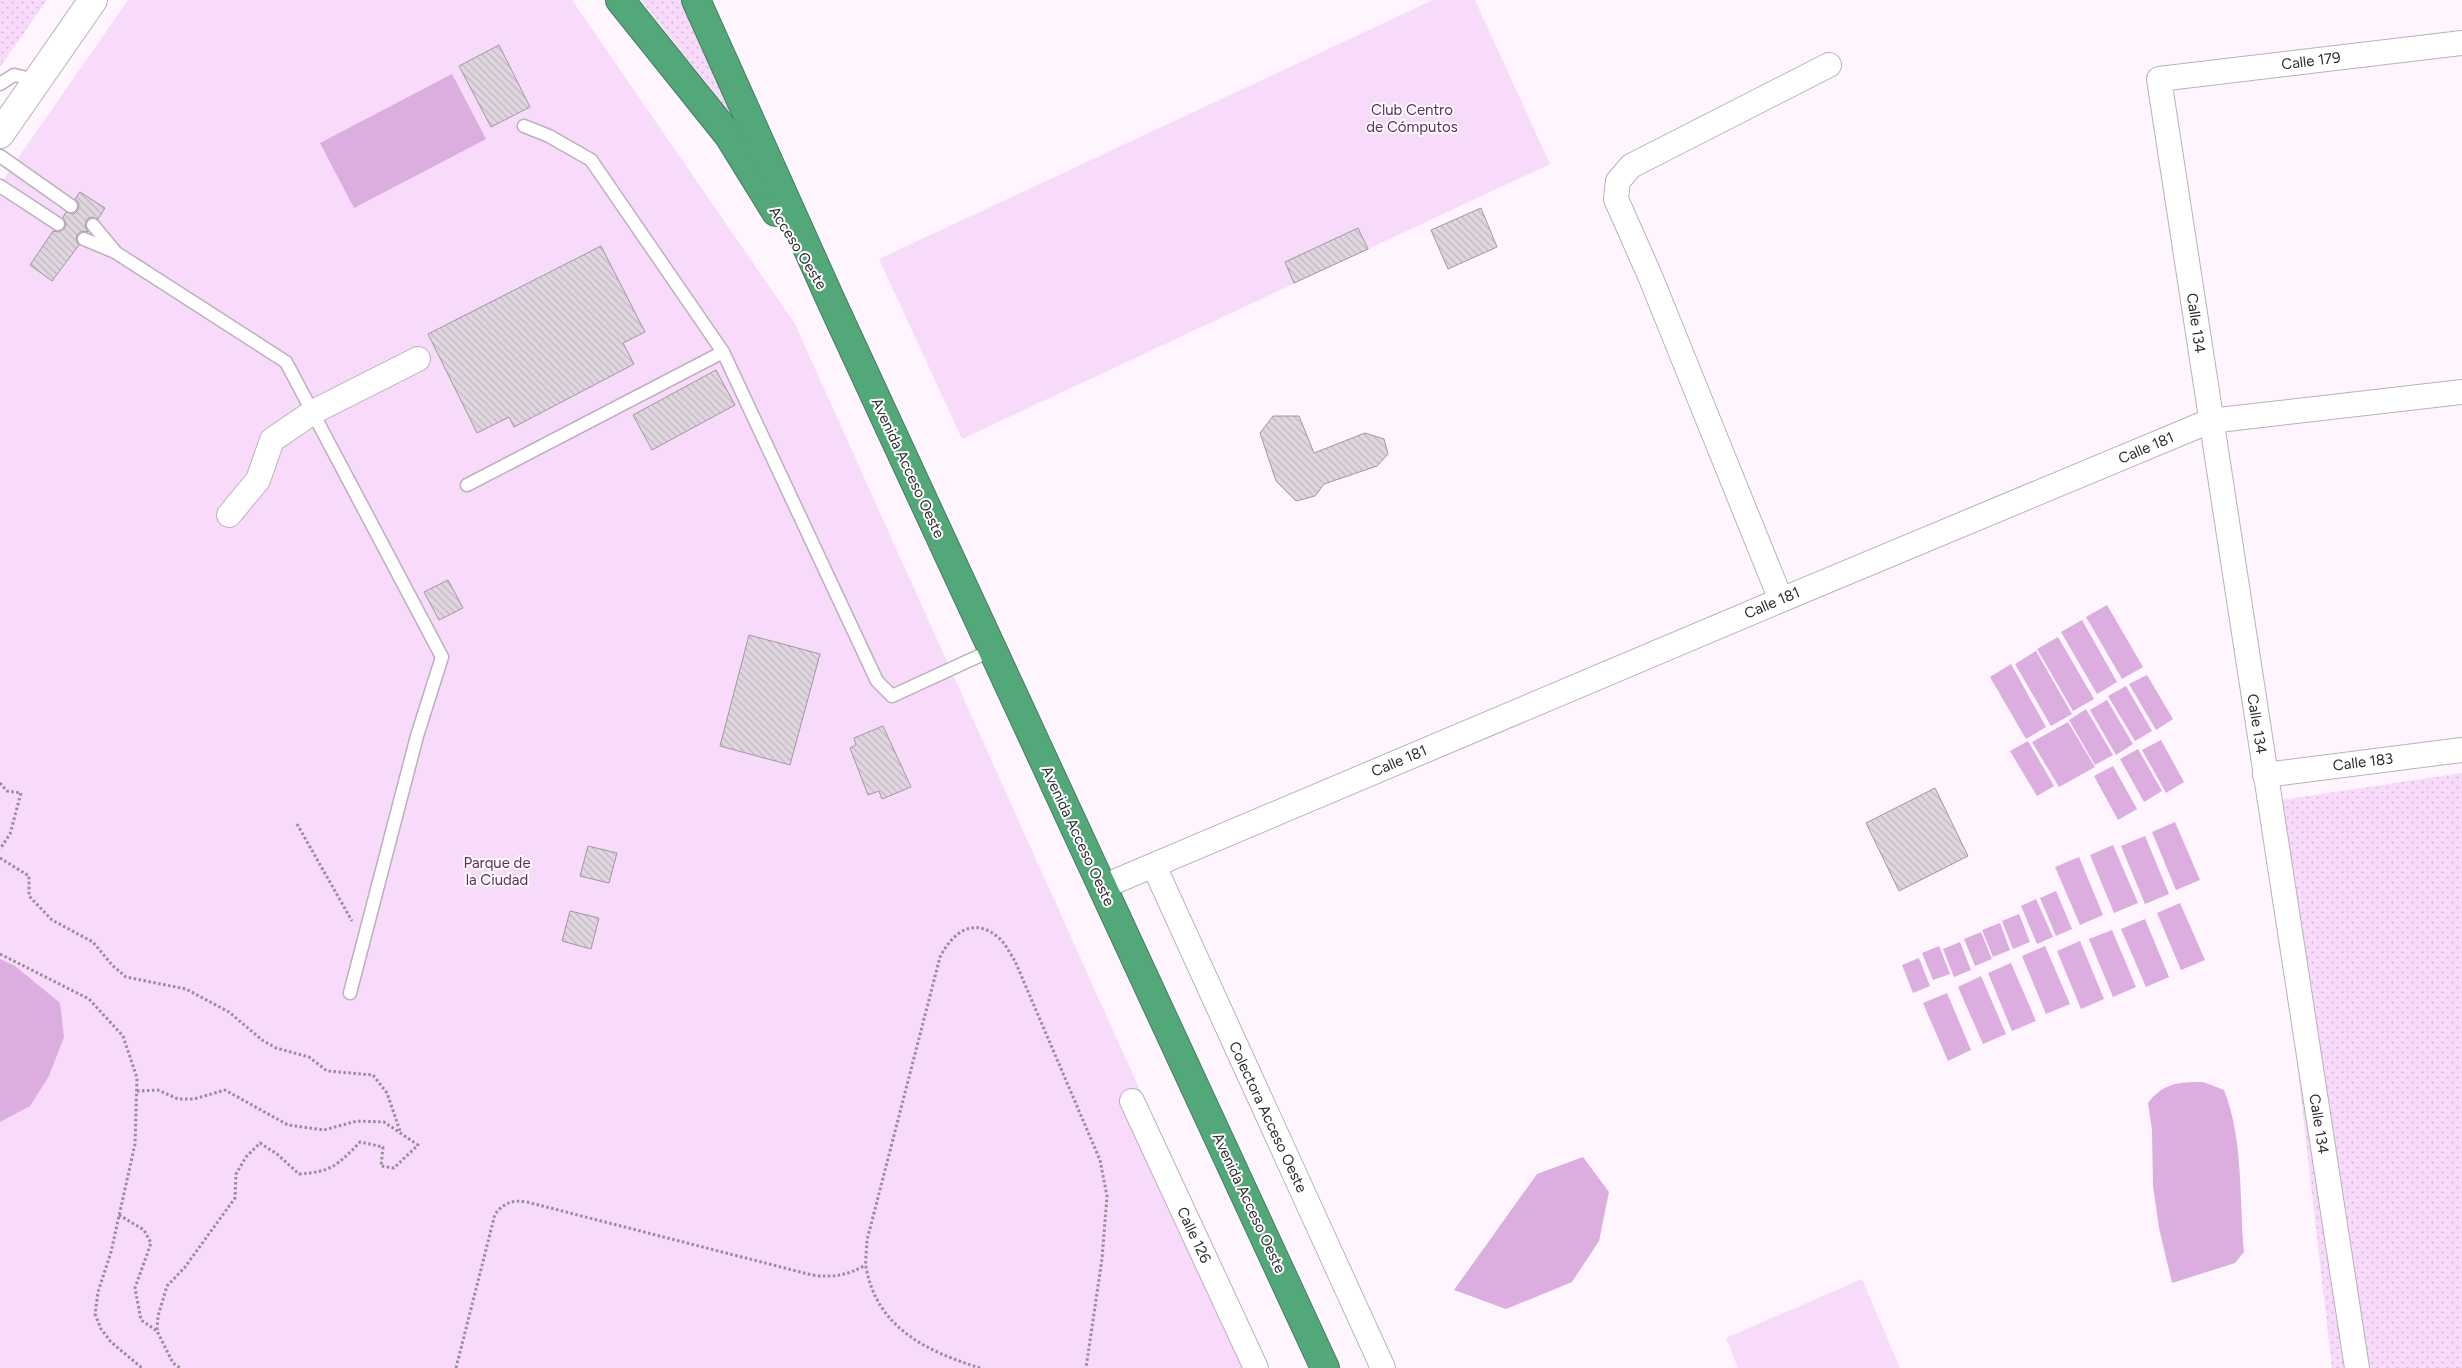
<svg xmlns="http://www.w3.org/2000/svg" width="2462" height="1368" viewBox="0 0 2462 1368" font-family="Figtree,sans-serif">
  <defs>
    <pattern id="grass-dots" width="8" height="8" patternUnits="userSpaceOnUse" patternTransform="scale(1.25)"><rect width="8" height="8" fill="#f8dafa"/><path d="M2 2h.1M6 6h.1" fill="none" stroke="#d5bbd7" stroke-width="1.8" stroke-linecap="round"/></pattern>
    <pattern id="building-back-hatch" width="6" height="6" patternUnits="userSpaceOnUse" patternTransform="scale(1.25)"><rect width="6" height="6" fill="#dfd6e0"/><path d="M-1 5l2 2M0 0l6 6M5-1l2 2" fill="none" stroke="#c0b8c0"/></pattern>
  </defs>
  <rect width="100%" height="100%" fill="#fff5ff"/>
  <!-- grass -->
  <g fill="url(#grass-dots)">
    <path d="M0 0H47L0 67Z"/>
    <path d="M641 0H682L748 136Z"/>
    <path d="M2462 773V1368H2332L2267 802Z"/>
  </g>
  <!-- green -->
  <g fill="#f8dafa">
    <path d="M128 0H572L795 324 1265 1368H0V184Z"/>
    <path d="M1433 0H1475L1550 164 962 439 879 259Z"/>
    <path d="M1862 1279 1900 1368H1738L1726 1338Z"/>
  </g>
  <!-- water -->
  <g fill="#dcaddf">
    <path d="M452 74 486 139 354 208 320 143Z"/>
    <path d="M2107 605 2143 667 2122 679 2086 617Z"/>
    <path d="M2082 620 2117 682 2097 694 2061 632Z"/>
    <path d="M2058 637 2094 699 2073 711 2037 649Z"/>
    <path d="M2036 651 2072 714 2051 726 2015 664Z"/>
    <path d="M2011 664 2046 727 2026 739 1990 677Z"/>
    <path d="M2147 675 2173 719 2156 730 2129 684Z"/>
    <path d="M2126 686 2152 731 2135 741 2108 696Z"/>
    <path d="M2107 700 2133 744 2116 755 2090 710Z"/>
    <path d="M2086 709 2113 755 2095 765 2069 720Z"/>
    <path d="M2068 722 2095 767 2059 787 2032 742Z"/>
    <path d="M2161 740 2184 782 2166 793 2142 750Z"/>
    <path d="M2028 741 2054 786 2037 796 2010 751Z"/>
    <path d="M2138 749 2162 791 2144 802 2120 759Z"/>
    <path d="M2113 766 2137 809 2118 820 2094 776Z"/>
    <path d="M2175 822 2200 880 2176 890 2152 832Z"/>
    <path d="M2145 836 2169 894 2145 904 2121 846Z"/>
    <path d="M2113 845 2138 903 2114 913 2090 855Z"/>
    <path d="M2079 857 2103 915 2080 925 2055 867Z"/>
    <path d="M2056 891 2072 929 2056 936 2040 898Z"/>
    <path d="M2036 899 2053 937 2037 944 2021 906Z"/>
    <path d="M2180 903 2205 960 2181 970 2157 913Z"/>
    <path d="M2019 914 2030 942 2013 949 2002 921Z"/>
    <path d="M2145 919 2169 977 2146 987 2121 929Z"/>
    <path d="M2000 923 2010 950 1993 957 1982 930Z"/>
    <path d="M2112 930 2136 987 2113 997 2089 939Z"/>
    <path d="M1981 932 1992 959 1975 966 1964 939Z"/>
    <path d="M2080 941 2104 999 2081 1009 2057 951Z"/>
    <path d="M1960 942 1971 970 1954 977 1943 949Z"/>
    <path d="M1939 946 1950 974 1933 980 1922 953Z"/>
    <path d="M2045 946 2070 1004 2046 1014 2022 956Z"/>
    <path d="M1919 958 1930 986 1913 993 1902 965Z"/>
    <path d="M0 959 15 966 60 1003 64 1037 49 1076 30 1106 0 1122Z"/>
    <path d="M2011 963 2036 1021 2012 1031 1988 973Z"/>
    <path d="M1981 976 2006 1034 1983 1044 1958 987Z"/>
    <path d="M1947 993 1971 1050 1948 1061 1923 1003Z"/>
    <path d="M2203 1082 2224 1090C2244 1141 2239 1199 2244 1252L2235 1263 2172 1283 2159 1228 2153 1186 2152 1130 2148 1103C2163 1083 2179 1082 2203 1082Z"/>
    <path d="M1583 1157 1609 1192 1599 1241 1572 1282 1506 1309 1454 1290 1537 1174Z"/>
  </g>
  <!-- building -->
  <g fill="url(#building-back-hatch)" stroke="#a098a0">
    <path d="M499 45 530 107 491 127 459 66Z"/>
    <path d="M80 192 105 208 98 219 92 217 87 219 85 226 88 232 82 231 77 235 76 240 79 245 52 281 30 265 53 231 58 232 64 229 66 224 63 217 66 212 74 214 78 210 79 203 75 199Z"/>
    <path d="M1481 208 1497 247 1448 269 1431 230Z"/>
    <path d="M1358 228 1368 249 1294 283 1285 262Z"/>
    <path d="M601 246 645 332 623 343 634 364 514 427 509 417 477 433 428 334Z"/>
    <path d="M716 370 735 405 652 450 633 415Z"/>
    <path d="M1273 416H1299L1314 453 1365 433 1384 439 1388 454 1377 466 1324 484 1315 496 1296 501 1276 481 1260 433Z"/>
    <path d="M448 580 463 608 439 620 424 592Z"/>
    <path d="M749 635 820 654 790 765 720 746Z"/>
    <path d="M883 726 911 787 882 799 879 791 868 795 850 748 856 745 854 738Z"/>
    <path d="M1935 788 1968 856 1899 891 1866 823Z"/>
    <path d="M588 846 617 853 609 883 580 876Z"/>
    <path d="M570 911 599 918 591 949 562 941Z"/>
  </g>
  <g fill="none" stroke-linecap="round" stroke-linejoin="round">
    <!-- lane casing -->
    <g stroke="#bab1ba" stroke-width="15">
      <g id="lane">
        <path d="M0 84 14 75 36 80"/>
        <path d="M524 126 549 136 591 160 723 352 877 681 892 696 992 650"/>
        <path d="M0 156 71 206"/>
        <path d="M0 186 58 224"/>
        <path d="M93 225 114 250"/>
        <path d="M84 239 115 252 286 362 442 657 417 736 350 993"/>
        <path d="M467 485 723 352"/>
      </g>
    </g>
    <!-- street casing -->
    <g stroke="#bab1ba" stroke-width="26">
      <g id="street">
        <path d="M229 515 258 480 272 440 313 412 418 359"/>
        <path d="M1781 600 1650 276 1616 199 1618 181 1631 166 1829 65"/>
        <path d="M2265 775 2462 750"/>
        <path d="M1154 866 1383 1368"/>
        <path d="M1102 887 1781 600 2210 421 2462 392"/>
        <path d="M1132 1101 1256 1368"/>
        <path d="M2357 1368 2159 79 2462 43"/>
      </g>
    </g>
    <!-- secondary casing -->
    <g stroke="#bab1ba" stroke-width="30">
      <path id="secondary" d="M0 134 93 0"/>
    </g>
    <!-- highway casing -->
    <g stroke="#467c60" stroke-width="30">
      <g id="highway">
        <path d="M620 0 729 136 776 212"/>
        <path d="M696 0 832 303 1325 1368"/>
      </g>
    </g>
    <!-- path -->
    <g stroke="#958f96" stroke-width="3" stroke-dasharray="2.5 2.5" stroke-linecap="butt">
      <path d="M0 783 7 791 21 793 10 834 0 849"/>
      <path d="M297 824 352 921"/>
      <path d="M0 858 29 876V896L52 920 93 942 112 965 126 977 186 989 229 1012 262 1040 276 1048 309 1057 327 1071 373 1075 387 1093 401 1134"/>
      <path d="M0 954 89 999 123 1036 137 1078 135 1144 111 1252 98 1292 95 1314 101 1329 111 1342 142 1368"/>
      <path d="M137 1091 158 1090 178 1099H194L225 1090 288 1125 324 1130 357 1121 384 1122 418 1145 394 1168 381 1166 383 1147 360 1142C338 1165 331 1172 299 1174L277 1154 260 1143 246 1157 236 1174 235 1198 185 1267 167 1286 158 1316 157 1331 173 1363 180 1368"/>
      <path d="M119 1215 144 1230 151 1243 135 1288 141 1320 157 1331"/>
      <path d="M456 1368 495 1214C505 1202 512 1200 527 1202L812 1275C834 1278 847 1275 866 1265"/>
      <path d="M980 1368C926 1351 877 1328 866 1267 865 1258 867 1248 867 1240L940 957C953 932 974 916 999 938 1006 944 1010 954 1015 961L1100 1160 1107 1196 1102 1259 1086 1368"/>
    </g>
    <!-- lane -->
    <use href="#lane" stroke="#fff" stroke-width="12"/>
    <!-- street -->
    <use href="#street" stroke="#fff" stroke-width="24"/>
    <!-- secondary -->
    <use href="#secondary" stroke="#fff" stroke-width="28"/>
    <!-- highway -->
    <use href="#highway" stroke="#53a87a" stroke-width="28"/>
  </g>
  <g text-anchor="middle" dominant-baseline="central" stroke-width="4" stroke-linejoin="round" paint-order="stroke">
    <!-- street labels -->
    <g font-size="15" fill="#2e2b2f" stroke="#fff">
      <text transform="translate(2311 61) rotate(-7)">Calle 179</text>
      <text transform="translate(798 248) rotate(58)">Acceso Oeste</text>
      <text transform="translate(2196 323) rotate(82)">Calle 134</text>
      <text transform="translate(2146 448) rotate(-23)">Calle 181</text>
      <text transform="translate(908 468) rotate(65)">Avenida Acceso Oeste</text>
      <text transform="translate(1772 603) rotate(-23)">Calle 181</text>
      <text transform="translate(2257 724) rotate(81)">Calle 134</text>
      <text transform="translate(1399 761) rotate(-23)">Calle 181</text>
      <text transform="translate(2363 762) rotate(-7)">Calle 183</text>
      <text transform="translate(1078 836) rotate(65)">Avenida Acceso Oeste</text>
      <text transform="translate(1268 1117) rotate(65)">Colectora Acceso Oeste</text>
      <text transform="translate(2319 1124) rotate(81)">Calle 134</text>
      <text transform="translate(1249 1203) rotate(65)">Avenida Acceso Oeste</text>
      <text transform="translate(1194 1235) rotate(65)">Calle 126</text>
    </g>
    <!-- park labels -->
    <g font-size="15" fill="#612a66" stroke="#fff">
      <text x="1412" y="110">Club Centro<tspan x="1412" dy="17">de Cómputos</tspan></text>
      <text x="497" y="863">Parque de<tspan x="497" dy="17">la Ciudad</tspan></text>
    </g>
  </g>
</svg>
